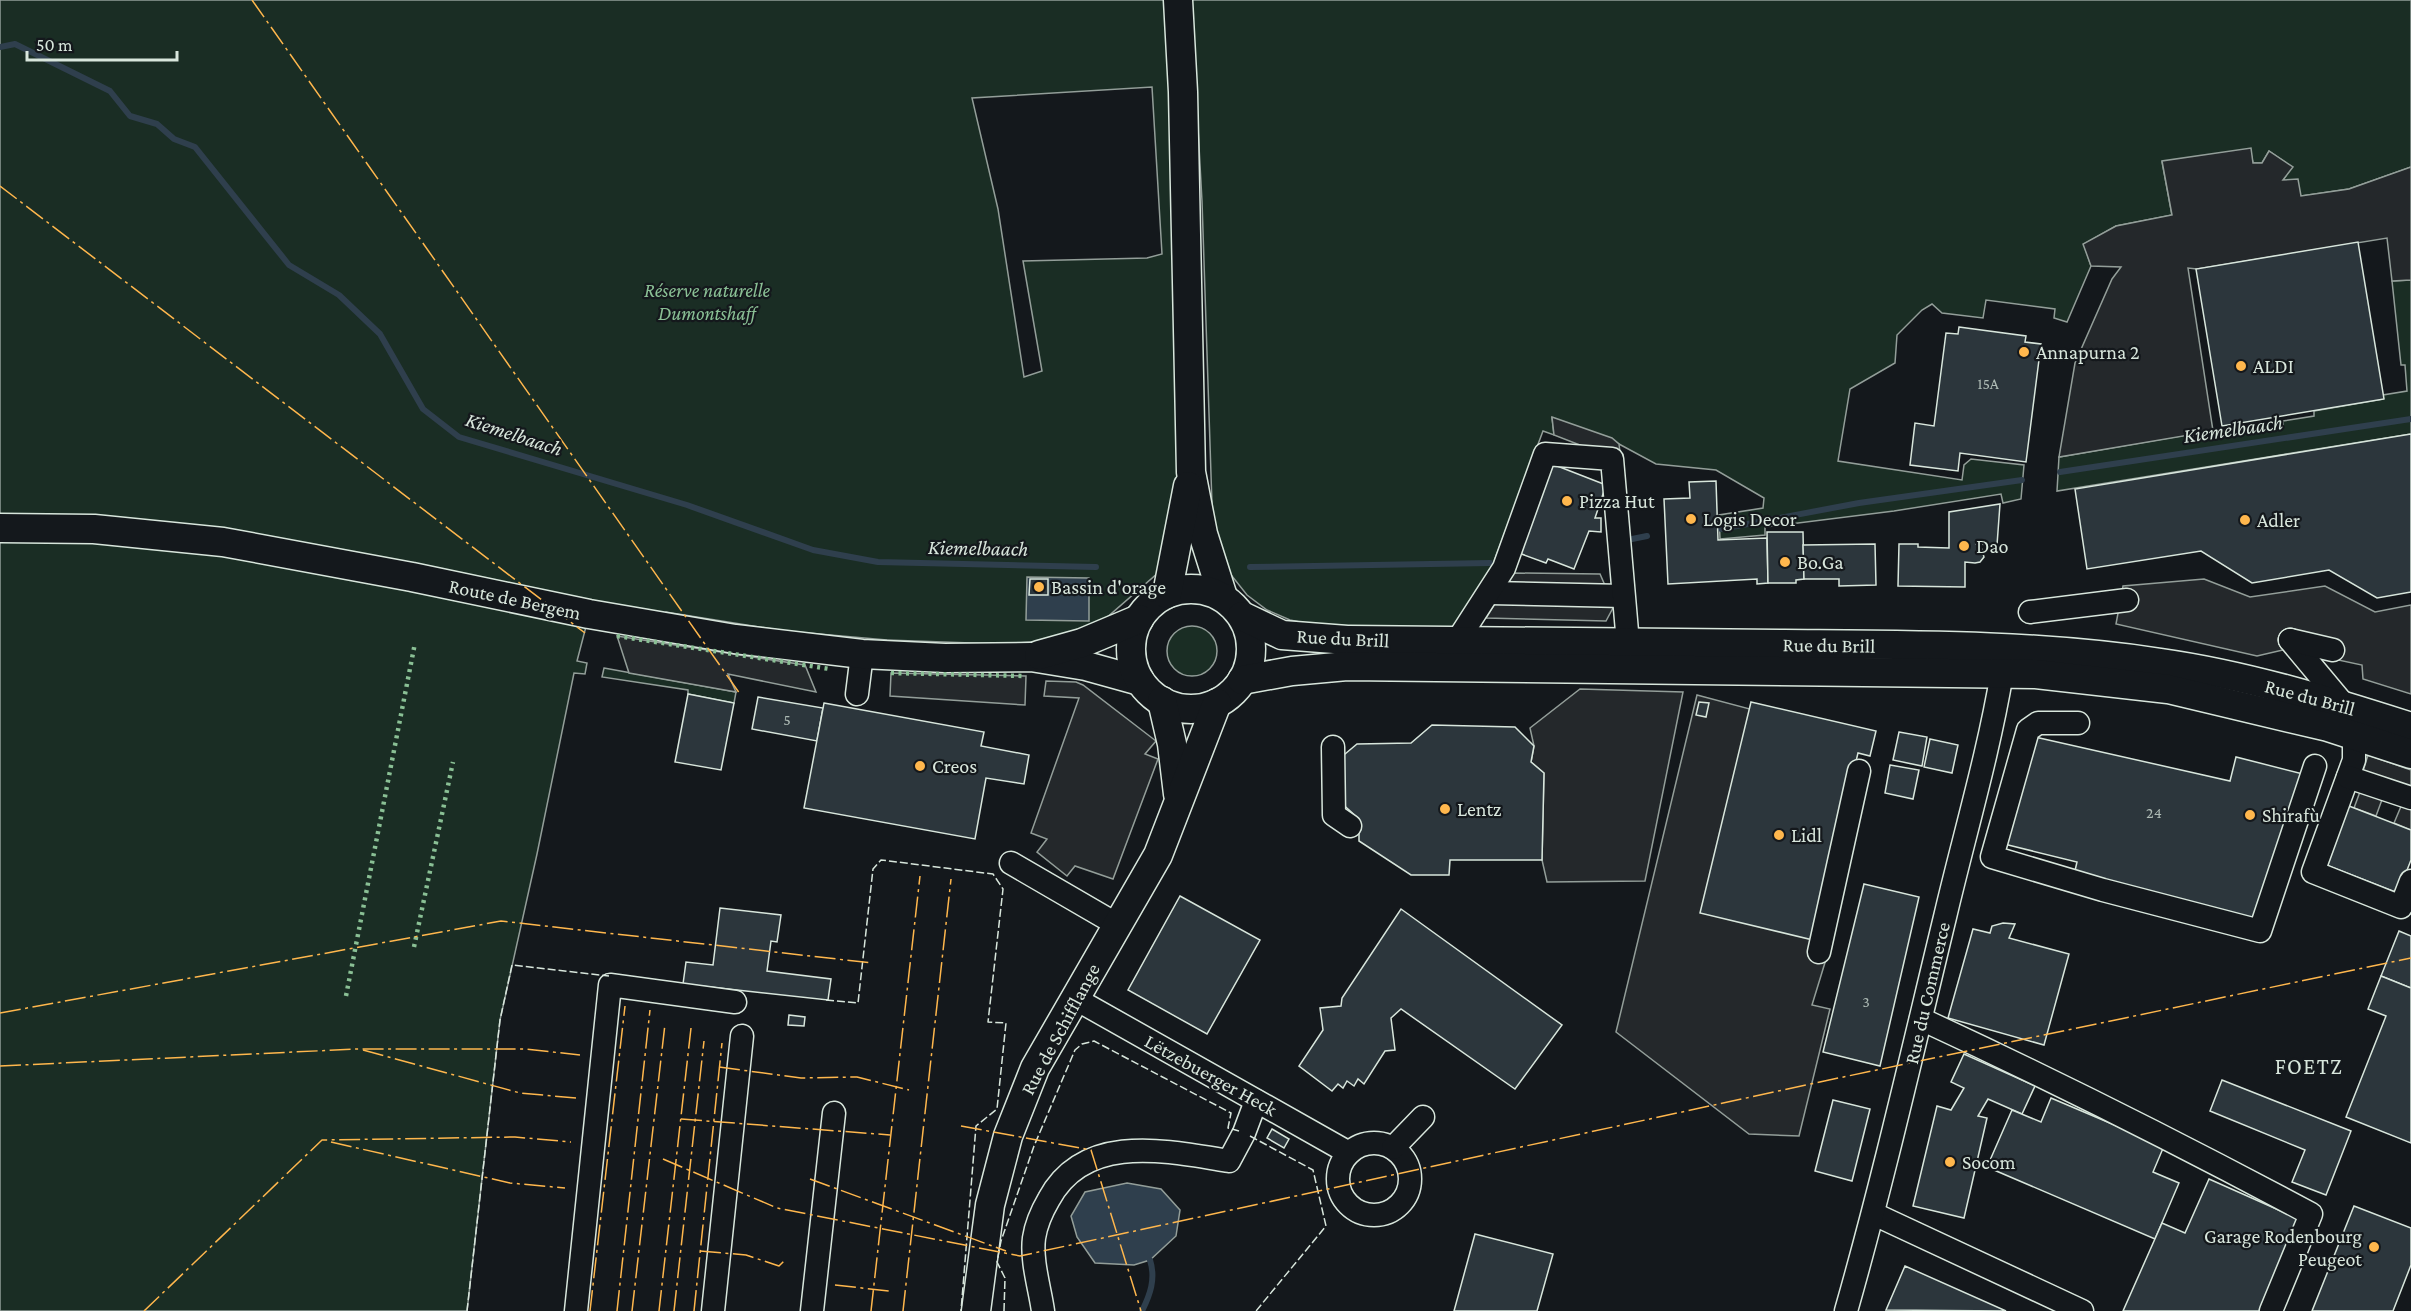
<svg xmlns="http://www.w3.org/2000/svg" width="2411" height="1311" viewBox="0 0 2411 1311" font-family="'Crimson Pro',serif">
  <rect width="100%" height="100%" fill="#14181c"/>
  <!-- green -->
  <g fill="#1a2d24" stroke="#939e99" stroke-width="1.5" fill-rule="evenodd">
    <path d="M0 0H1172L1191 472 1159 572 1105 619 1083 630 1035 642 1000 644 887 640 785 631 666 612 657 627 589 615 577 661 587 663 585 674 574 673 537 854 500 1020 467 1311H0ZM1152 87 1162 254 1147 258 1023 261 1042 371 1024 377 998 209 972 98Z"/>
    <path d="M1191 0H2411V167L2349 189 2301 196 2282 181 2292 167 2269 151 2262 163H2253L2250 149 2162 162 2172 215 2116 226 2084 244 2091 266 2067 322 2054 318 2055 309 1986 300 1983 318 1942 313 1932 304 1922 310 1897 335 1895 363 1850 389 1838 461 1962 480 1964 465 1971 459 2024 465 2021 499 2003 503 2001 494 1894 511 1765 527V535L1720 539 1719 515 1763 508 1764 498 1716 470 1656 464 1619 444 1552 418 1554 435 1543 431 1487 580 1453 628 1315 625 1290 620 1267 610 1247 595 1220 561 1213 535 1202 201Z"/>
    <path d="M2411 280V434L2057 491 2059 457 2192 434 2194 441 2283 426V421L2314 416V411L2383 399V395L2407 391 2405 365H2401L2392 281Z"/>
    <circle cx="1192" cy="651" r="25"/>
    <path d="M604 668 736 692 734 703 688 694V690L602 677Z"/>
  </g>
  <!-- parking -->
  <g fill="#24282b" stroke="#939e99" stroke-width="1.5">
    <path d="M2251 148 2253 163H2262L2269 151 2293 167 2283 180 2298 179 2301 196 2349 189 2411 167V280L2392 281 2387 238 2197 269 2188 268 2213 431 2059 457 2075 363 2112 279 2121 267 2091 266 2083 244 2116 226 2172 215 2162 161Z"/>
    <path d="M1552 417 1612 438 1619 444 1621 461 1554 435Z"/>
    <path d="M1514 573 1600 574 1614 606 1606 621 1486 618Z"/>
    <path d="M2204 579 2250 597 2325 586 2375 612 2411 605V694L2363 679 2362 665 2287 649 2257 656 2116 624 2123 586Z"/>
    <path d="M617 636 805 665 816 692 728 674 736 692 629 673Z"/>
    <path d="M891 673 1026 676 1025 705 890 696Z"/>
    <path d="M1046 681 1076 682 1083 685 1156 741 1145 754 1158 759 1113 879 1075 866 1067 876 1037 852 1047 839 1031 833 1079 698 1044 696Z"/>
    <path d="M1580 689 1683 692 1645 881 1547 882 1542 860 1544 773 1531 762 1534 746 1530 728Z"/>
    <path d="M1697 695 1750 709 1831 943 1812 1005 1830 1009 1799 1136 1749 1134 1616 1032Z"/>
    <path d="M2368 755 2411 770V787L2363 771Z"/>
    <path d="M2361 789 2383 797 2376 816 2354 808Z"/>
    <path d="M2402 804 2411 808V830L2394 823Z"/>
  </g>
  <!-- water -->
  <g fill="#2f3f4d" stroke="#939e99" stroke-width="1.5">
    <path d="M1027 577 1089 578V621L1026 620Z"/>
    <path d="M1127 1183 1161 1189 1180 1210 1176 1236 1150 1260 1134 1265 1095 1263 1077 1237 1071 1216 1085 1192Z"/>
  </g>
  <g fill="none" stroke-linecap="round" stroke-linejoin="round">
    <!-- stream -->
    <g stroke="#2f3f4d" stroke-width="6">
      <path d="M0 47 15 44 110 91 130 116 157 124 174 139 195 147 289 265 339 295 380 334 423 409 459 437 687 505 813 550 878 562 1096 567"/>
      <path d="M2060 472 2411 419"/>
      <path d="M1721 529 1859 503 2022 480"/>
      <path d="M1632 539 1647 536"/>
      <path d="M1250 567 1490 563"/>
      <path d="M1142 1311C1150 1295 1156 1279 1150 1260"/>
    </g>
  </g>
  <!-- building -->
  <g fill="#2c363c" stroke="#d8e6dc" stroke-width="1.5">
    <path d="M2358 242 2384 399 2222 426 2196 269Z"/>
    <path d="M1959 327 2026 336 2025 342 2041 344 2026 462 1960 453 1958 471 1910 465 1915 423 1934 426 1946 333 1958 334Z"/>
    <path d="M2411 434V592L2377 598 2329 570 2252 583 2201 551 2087 569 2075 489Z"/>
    <path d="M1547 462 1606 485 1595 518H1601V532L1589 531 1574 569 1548 559 1546 563 1516 552Z"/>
    <path d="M1716 481 1718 540 1767 538 1768 583 1757 584V579L1668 584 1664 499 1690 498 1689 482Z"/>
    <path d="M2000 504 1997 545 1976 544 1981 547 1984 557 1980 562 1975 563 1965 562V587L1898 586 1899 544H1918V547L1949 548V512Z"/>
    <path d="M1767 532H1803L1804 579 1796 580V583H1768Z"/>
    <path d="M1875 544 1876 585 1839 586V579H1804L1803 545Z"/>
    <path d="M1030 579H1048V595H1029Z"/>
    <path d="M688 694 734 703 721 770 675 762Z"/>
    <path d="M758 697 823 708 817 741 752 729Z"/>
    <path d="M1699 702 1709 703 1706 717 1696 715Z"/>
    <path d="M1751 702 1876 731 1870 756 1858 753 1813 940 1700 913Z"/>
    <path d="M824 703 984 732 981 746 1029 755 1024 784 986 778 975 839 804 808Z"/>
    <path d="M1432 725 1515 727 1534 746 1531 762 1544 773 1542 860H1450L1449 875H1411L1359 841V819L1337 799 1339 759 1357 744 1411 743Z"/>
    <path d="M1899 732 1927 737 1922 766 1893 760Z"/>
    <path d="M2035 737 2230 781 2236 757 2307 775 2256 926 2074 875 2077 862 2004 844Z"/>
    <path d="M1930 739 1958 745 1952 773 1924 767Z"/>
    <path d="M1890 765 1919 770 1913 799 1885 793Z"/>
    <path d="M2349 806 2411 830V860L2398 893 2326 865Z"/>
    <path d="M1864 884 1919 897 1880 1066 1823 1052Z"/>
    <path d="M1180 896 1260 940 1207 1034 1128 990Z"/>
    <path d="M720 908 781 915 777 942 771 941 767 971 831 979 828 1000 683 984 686 962 713 965Z"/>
    <path d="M1401 909 1562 1025 1515 1089 1401 1009 1391 1018 1395 1050 1385 1051 1364 1084 1358 1079 1354 1086 1347 1081 1343 1088 1338 1084 1332 1091 1299 1066 1323 1030 1320 1008 1341 1006 1342 998Z"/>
    <path d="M2003 923 2015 924 2009 938 2069 954 2044 1045 1948 1018 1973 929 1990 933 1992 926Z"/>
    <path d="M2399 931 2411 936V988L2381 976Z"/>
    <path d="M2381 976 2411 988V1143L2346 1117 2386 1016 2368 1009Z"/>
    <path d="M789 1015 805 1017 804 1026 788 1025Z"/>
    <path d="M1964 1054 2035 1086 2022 1114 1988 1099 1978 1116 1987 1118 1964 1218 1913 1206 1937 1106 1951 1110 1964 1088 1951 1082Z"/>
    <path d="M2222 1080 2351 1131 2326 1195 2292 1182 2305 1150 2210 1111Z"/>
    <path d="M2051 1098 2164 1146 2153 1172 2179 1183 2155 1239 1987 1167 2012 1110 2041 1122Z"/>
    <path d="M1833 1100 1870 1109 1852 1181 1815 1171Z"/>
    <path d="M1272 1129 1289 1139 1284 1148 1267 1138Z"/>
    <path d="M2209 1179 2299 1219 2259 1311H2123L2162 1223 2185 1233Z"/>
    <path d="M2354 1206 2411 1228V1265L2393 1311H2312Z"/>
    <path d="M1475 1234 1553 1254 1537 1311H1454Z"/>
    <path d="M1905 1266 2006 1311 1886 1310Z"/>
  </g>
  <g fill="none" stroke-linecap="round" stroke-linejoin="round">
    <!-- minor casing -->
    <g stroke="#d8e6dc" stroke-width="25">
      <g id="minor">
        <path d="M1490 593 1623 596"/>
        <path d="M2030 612 2127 600"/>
        <path d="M2290 640 2345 706"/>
        <path d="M2290 640 2333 650"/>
        <path d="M1457 641 1504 568 1545 454 1612 459 1628 643"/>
        <path d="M857 694 862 654"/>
        <path d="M2078 723H2038L2028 730 1992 857 2103 890 2260 931 2315 766"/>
        <path d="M2354 735V760L2313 872 2401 907 2411 881"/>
        <path d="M1333 747 1334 815 1350 826"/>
        <path d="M2348 777 2411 798"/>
        <path d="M1011 863 1116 924"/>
        <path d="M1819 952 1859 771"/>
        <path d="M1074 998 1349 1153"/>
        <path d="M1921 1019C2053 1080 2182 1145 2311 1214L2271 1311"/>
        <circle cx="1374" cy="1179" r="36"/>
        <path d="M1393 1148 1423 1117"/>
        <path d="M1874 1214 2082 1311"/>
        <path d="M576 1311 610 985 735 1002"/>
        <path d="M713 1311 742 1036"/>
        <path d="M812 1311 834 1113"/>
        <path d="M1043 1311C1040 1289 1031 1261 1034 1238 1036 1224 1042 1211 1049 1199 1085 1132 1167 1151 1229 1161L1244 1133 1256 1101"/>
        <path d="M1846 1311C1883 1181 1913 1049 1945 917 1964 836 1988 756 2002 673"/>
      </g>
    </g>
    <!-- major casing -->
    <g stroke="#d8e6dc" stroke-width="31">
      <g id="major">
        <path d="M1178 0 1183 92 1191 472 1203 534 1223 597"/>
        <path d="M0 528 94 529 223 542 412 577 589 614 735 639 862 654 945 658 1031 657 1086 666 1140 681"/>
        <circle cx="1191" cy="649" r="60"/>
        <path d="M1167 594 1188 486"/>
        <path d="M1242 616 1282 635 1347 640C1493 641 1639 643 1784 644 1910 645 2036 644 2161 663 2246 675 2330 701 2411 727"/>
        <path d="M1039 655 1082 643 1139 619"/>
        <path d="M1242 680 1292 671 1347 666 2036 674 2168 689 2328 727 2411 754"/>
        <path d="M1162 701 1172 744 1178 794"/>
        <path d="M976 1311 990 1205 1008 1136 1035 1068 1158 855 1217 703"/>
      </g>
    </g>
    <!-- minor -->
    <use href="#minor" stroke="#14181c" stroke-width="22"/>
    <!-- major -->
    <use href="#major" stroke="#14181c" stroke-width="28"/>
    <!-- hedge -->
    <g stroke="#8ac095" stroke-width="4.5" stroke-dasharray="3 4.5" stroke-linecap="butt">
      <path d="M617 636 830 669"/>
      <path d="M891 673 1026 676"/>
      <path d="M414 947 453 762"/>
      <path d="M346 996 415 643"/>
    </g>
    <!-- fence -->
    <g stroke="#d8e6dc" stroke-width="1.5" stroke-dasharray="8 3" stroke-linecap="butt">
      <path d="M826 1000 858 1003 873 869 881 860 993 874 1003 889 988 1022 1006 1023 997 1109 976 1126 961 1311"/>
      <path d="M1250 1136 1313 1170 1326 1226 1256 1311"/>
      <path d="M467 1311 500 1020 512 965 609 976"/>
      <path d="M1004 1311 1005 1278 997 1262 1001 1241 1034 1146 1075 1050 1082 1044 1094 1041 1231 1113 1228 1128 1239 1131"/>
    </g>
    <!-- power -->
    <g stroke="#ffb74d" stroke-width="1.5" stroke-dasharray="21 4.5 3 4.5" stroke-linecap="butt">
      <path d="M252 0 740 694"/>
      <path d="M0 186 585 633"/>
      <path d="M0 1013 501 921 872 963"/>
      <path d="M363 1050 520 1093 576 1098"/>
      <path d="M0 1066 357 1049H525L580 1055"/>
      <path d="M719 1067 801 1078 857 1077 909 1090"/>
      <path d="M681 1119 890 1135"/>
      <path d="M961 1126 1091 1150 1141 1311"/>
      <path d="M331 1142 510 1183 565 1188"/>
      <path d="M663 1159 777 1208 1020 1256 1829 1080 2411 958"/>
      <path d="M810 1179 1006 1251"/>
      <path d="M700 1251 746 1255 779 1266 785 1260"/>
      <path d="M835 1285 889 1291"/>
      <path d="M144 1311 322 1140 515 1137 571 1142"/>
      <path d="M590 1311 625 1006"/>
      <path d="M617 1311 650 1010"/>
      <path d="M632 1311 665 1024"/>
      <path d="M659 1311 691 1028"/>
      <path d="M674 1311 704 1041"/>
      <path d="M694 1311 722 1043"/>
      <path d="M871 1311 920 876"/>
      <path d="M903 1311 951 879"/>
    </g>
  </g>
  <!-- markers -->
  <g fill="#ffb74d" stroke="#14181c" stroke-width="2">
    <circle cx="2024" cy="352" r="6"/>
    <circle cx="2241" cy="366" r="6"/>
    <circle cx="1567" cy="501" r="6"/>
    <circle cx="1691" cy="519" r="6"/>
    <circle cx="2245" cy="520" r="6"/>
    <circle cx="1964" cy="546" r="6"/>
    <circle cx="1785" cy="562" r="6"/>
    <circle cx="1039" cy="587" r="6"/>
    <circle cx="920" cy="766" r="6"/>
    <circle cx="1445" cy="809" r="6"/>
    <circle cx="2250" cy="815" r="6"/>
    <circle cx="1779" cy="835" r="6"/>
    <circle cx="1950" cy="1162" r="6"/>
    <circle cx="2374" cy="1247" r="6"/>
  </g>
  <g text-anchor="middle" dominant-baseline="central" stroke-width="4.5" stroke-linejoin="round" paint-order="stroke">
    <!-- number labels -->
    <g font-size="16" fill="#adbab4">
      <text x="1988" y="383">15A</text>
      <text x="787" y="719">5</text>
      <text x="2154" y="812">24</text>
      <text x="1866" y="1001">3</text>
    </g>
    <!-- park labels -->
    <g font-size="20" font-style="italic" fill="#8ac095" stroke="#14181c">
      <text x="707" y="290">Réserve naturelle<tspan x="707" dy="23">Dumontshaff</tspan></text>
    </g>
    <!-- poi labels -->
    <g font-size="20" fill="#d8e6dc" stroke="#14181c" text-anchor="start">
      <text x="2036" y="352">Annapurna 2</text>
      <text x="2253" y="366">ALDI</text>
      <text x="1579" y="501">Pizza Hut</text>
      <text x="1703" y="519">Logis Decor</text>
      <text x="2257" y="520">Adler</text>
      <text x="1976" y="546">Dao</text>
      <text x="1797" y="562">Bo.Ga</text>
      <text x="1051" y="587">Bassin d'orage</text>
      <text x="932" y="766">Creos</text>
      <text x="1457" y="809">Lentz</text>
      <text x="2262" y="815">Shirafù</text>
      <text x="1791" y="835">Lidl</text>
      <text x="1962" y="1162">Socom</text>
      <text x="2362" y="1236" text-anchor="end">Garage Rodenbourg<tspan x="2362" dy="23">Peugeot</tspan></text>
    </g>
    <!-- street labels -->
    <g font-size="20" fill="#d8e6dc" stroke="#14181c">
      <text transform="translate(515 599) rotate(12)">Route de Bergem</text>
      <text transform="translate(1343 638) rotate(3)">Rue du Brill</text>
      <text transform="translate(1829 645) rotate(1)">Rue du Brill</text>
      <text transform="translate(2310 697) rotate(15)">Rue du Brill</text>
      <text transform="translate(1927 993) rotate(-77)">Rue du Commerce</text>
      <text transform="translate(1060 1029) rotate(-62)">Rue de Schifflange</text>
      <text transform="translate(1211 1075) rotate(29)">Lëtzebuerger Heck</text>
    </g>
    <!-- water labels -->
    <g font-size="21" font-style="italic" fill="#d8e6dc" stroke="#14181c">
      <text transform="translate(2233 429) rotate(-8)">Kiemelbaach</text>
      <text transform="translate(514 434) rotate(18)">Kiemelbaach</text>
      <text transform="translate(978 548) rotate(1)">Kiemelbaach</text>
    </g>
    <!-- quarter labels -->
    <g font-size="22" letter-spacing="1.5" fill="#d8e6dc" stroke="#14181c">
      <text x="2309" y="1066">FOETZ</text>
    </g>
  </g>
  <!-- scale -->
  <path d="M27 51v9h150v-9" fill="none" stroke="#d8e6dc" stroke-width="3"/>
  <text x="36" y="51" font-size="18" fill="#d8e6dc" stroke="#14181c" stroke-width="4.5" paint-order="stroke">50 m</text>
</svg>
